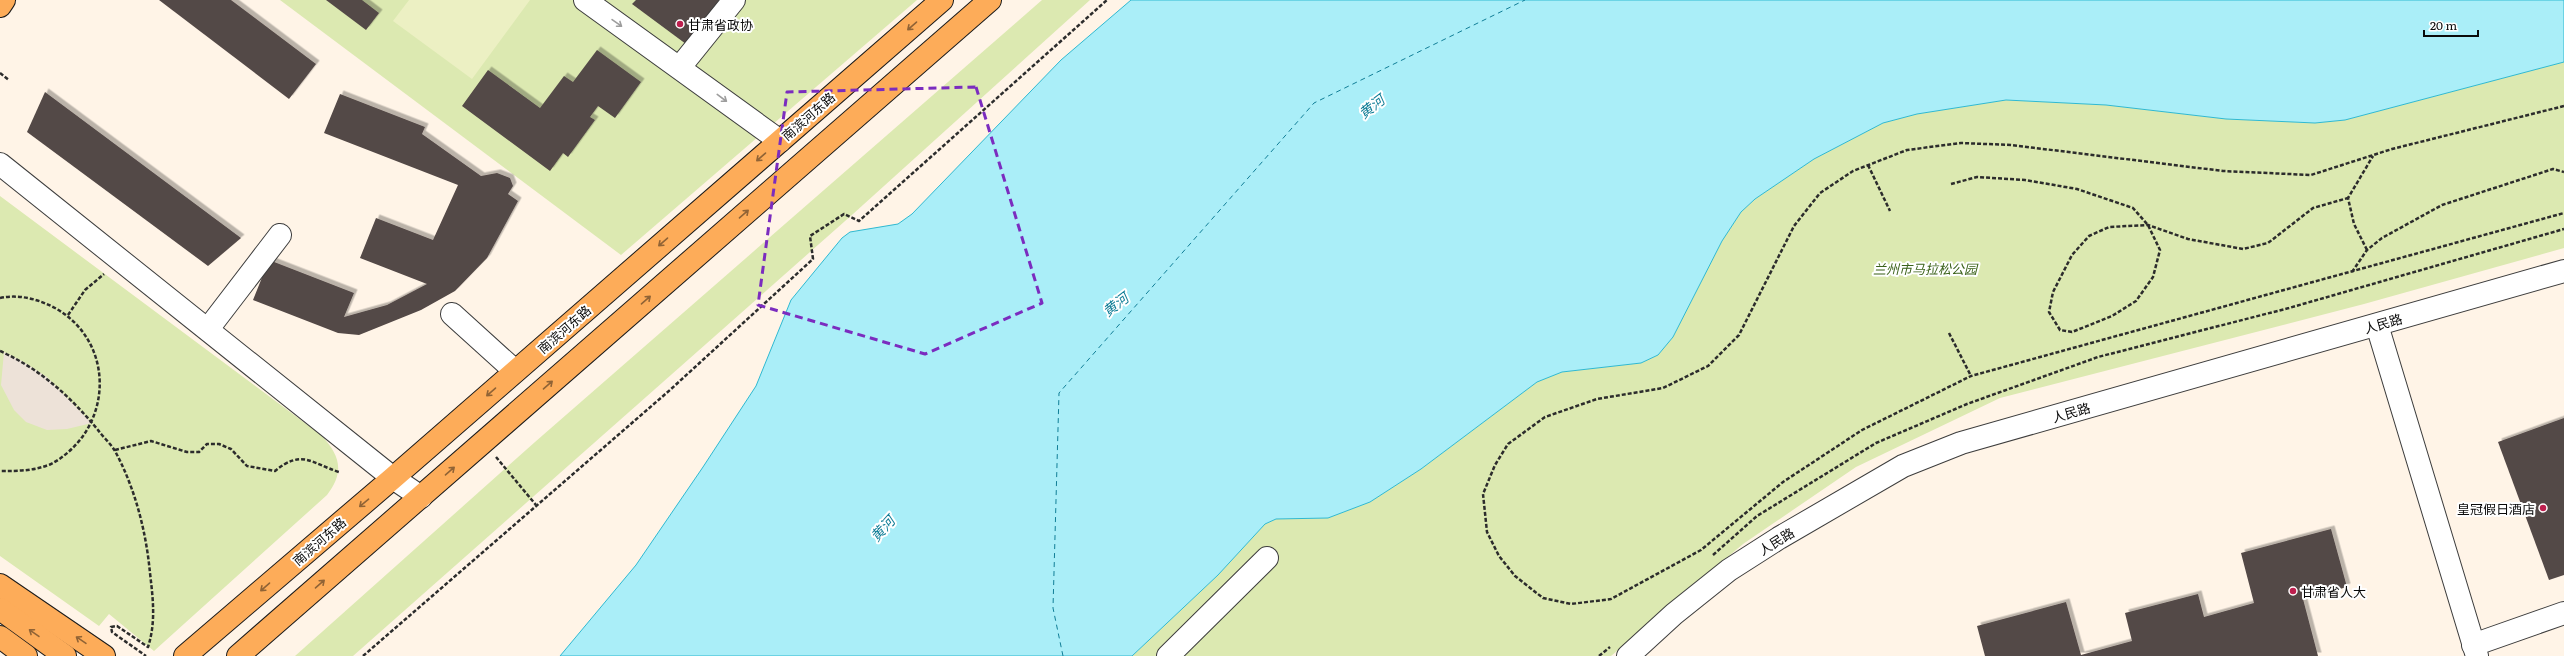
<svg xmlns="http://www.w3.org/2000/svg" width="2564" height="656" viewBox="0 0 2564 656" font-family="Literata,'Noto Sans SC',serif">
  <defs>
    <filter id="shadow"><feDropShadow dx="3.5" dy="-3.5" stdDeviation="0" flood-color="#0004"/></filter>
  </defs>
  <rect width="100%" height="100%" fill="#fff4e7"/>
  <!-- green -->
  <g fill="#dce9b1">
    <path d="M280 0H917L621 255Z"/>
    <path d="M1042 0H1090L853 214 353 656H295L535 442Z"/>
    <path d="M2564 62V248L2364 304 2000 398 1856 467 1743 544 1611 656H1132L1218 575 1265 524 1276 519 1328 518 1370 502 1421 469 1537 382 1562 372 1641 363 1658 355 1673 337 1722 241 1741 212 1755 199 1814 159 1883 123 1917 114 2006 100 2106 105 2226 119 2315 123 2345 120Z"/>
    <path d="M0 196 321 435C340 455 345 472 327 495L154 651 109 614 99 626 0 556Z"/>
  </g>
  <!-- pitch -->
  <path fill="#ecf0c3" d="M409 0H530L472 79 393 21Z"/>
  <!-- plaza -->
  <path fill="#ede2d8" d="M4 352 22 361 47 377 92 423 67 429 47 430 26 422 14 410 1 385Z"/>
  <!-- water -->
  <path fill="#aaeef8" stroke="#2fb9d1" d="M1131 0H2564V62L2345 120 2315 123 2226 119 2106 105 2006 100 1917 114 1883 123 1814 159 1755 199 1741 212 1722 241 1673 337 1658 355 1641 363 1562 372 1537 382 1421 469 1370 502 1328 518 1276 519 1265 524 1218 575 1132 656H560L636 565 703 467 756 386 791 300 842 238 850 232 898 224 912 214 1061 60Z"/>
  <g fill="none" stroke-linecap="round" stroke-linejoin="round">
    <!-- ferry -->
    <path stroke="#117e97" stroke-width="1" stroke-dasharray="5 4" stroke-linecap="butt" d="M1063 656 1053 608 1059 393 1314 103 1525 0"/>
  </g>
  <!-- building -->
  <g fill="#534846" filter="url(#shadow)">
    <path d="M159 0H231L316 64 289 99Z"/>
    <path d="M326 0H362L379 13 366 30Z"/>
    <path d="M636 0H719L686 44 632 4Z"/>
    <path d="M597 50 641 82 615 118 598 106 590 117 595 120 568 157 563 153 550 171 462 106 488 70 540 108 564 76 573 82Z"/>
    <path d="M45 92 241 238 208 266 27 132Z"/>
    <path d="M340 94 425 127 422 134 481 176 497 173 510 178 513 186 508 194 518 201 487 258 455 291 421 310 359 335 338 333 253 300 269 260 354 293 344 317 387 305 427 284 360 258 376 218 433 240 458 185 324 133Z"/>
    <path d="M2564 418V575L2549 580 2498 442Z"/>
    <path d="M2331 529 2347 587 2303 599 2318 656H1985L1977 626 2066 602 2081 655 2132 641 2125 613 2198 594 2204 617 2254 603 2241 553Z"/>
  </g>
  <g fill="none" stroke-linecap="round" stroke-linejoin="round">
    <!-- minor casing -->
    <g stroke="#3d3d3d" stroke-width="24">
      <g id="minor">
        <path d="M585 0 780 141"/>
        <path d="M680 67 734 0"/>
        <path d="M0 164 393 478 421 497"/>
        <path d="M452 314 515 371"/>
        <path d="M2377 325 2477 656"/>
        <path d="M208 329 280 235"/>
        <path d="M2473 645 2564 613"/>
        <path d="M1168 656 1267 558"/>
        <path d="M1628 656 1674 614 1729 570 1779 538 1903 466 1961 443 2564 271"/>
      </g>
    </g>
    <!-- major casing -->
    <g stroke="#1b1b1b" stroke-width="24">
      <g id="major">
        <path d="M0 6 4 0"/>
        <path d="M0 585 104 656"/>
        <path d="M0 609 65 656"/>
        <path d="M0 637 26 656"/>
        <path d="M185 656 393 478 942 0"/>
        <path d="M238 656 990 0"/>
      </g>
    </g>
    <!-- path -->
    <g stroke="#2c2c2c" stroke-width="2.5" stroke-dasharray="4 2" stroke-linecap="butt">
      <path d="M0 73 9 80"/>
      <path d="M2564 106 2392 149 2311 175 2223 171 2011 145 1961 143 1907 150 1853 171 1820 193 1794 226 1739 335 1708 366 1663 388 1597 399 1545 417 1508 444 1495 465 1483 494 1487 532 1499 556 1515 576 1543 598 1571 604 1611 599 1701 550 1783 482 1862 430 1971 376 2564 213"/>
      <path d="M1868 165 1890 211"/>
      <path d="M1951 184 1977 177 2025 180 2077 189 2133 208 2148 225 2160 250 2153 277 2136 301 2112 316 2072 332 2060 330 2049 312 2053 292 2072 255 2089 236 2109 227 2148 225 2188 239 2243 249 2268 243 2313 208 2348 198"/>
      <path d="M2367 250 2354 224 2348 198 2373 156"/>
      <path d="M2352 272 2367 250 2382 238 2442 205 2553 169 2564 172"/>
      <path d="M0 298C19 294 38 299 55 308 102 334 113 393 83 436 75 447 63 458 51 464 34 471 18 471 0 471"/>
      <path d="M68 315 85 290 104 274"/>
      <path d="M1949 333 1971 376"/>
      <path d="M0 351C40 369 70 396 98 430 103 437 111 444 115 451 135 488 146 531 150 573 153 599 156 622 148 647L117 626 111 627 112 632 146 656"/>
      <path d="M115 450 151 441 187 452H199L207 444H219L231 449 247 466 275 471C302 449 311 463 339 472"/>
      <path d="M496 457 536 505"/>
      <path d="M1713 555 1757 516 1876 443 1967 404 2098 357 2289 308 2564 229"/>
      <path d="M363 656 670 390 813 259 810 236 844 214 859 221 1107 0"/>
      <path d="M1599 656 1610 647"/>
    </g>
    <!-- minor -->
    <use href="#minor" stroke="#fff" stroke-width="22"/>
    <!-- major -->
    <use href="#major" stroke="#fdac59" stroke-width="22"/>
  </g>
  <!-- one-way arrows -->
  <defs><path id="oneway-shaft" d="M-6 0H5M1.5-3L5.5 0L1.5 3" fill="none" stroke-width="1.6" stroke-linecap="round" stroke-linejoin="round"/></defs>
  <g stroke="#9d9d9d">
    <use href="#oneway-shaft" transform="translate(617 23) rotate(35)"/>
    <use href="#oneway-shaft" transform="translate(722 98) rotate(37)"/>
  </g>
  <g stroke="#906335">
    <use href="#oneway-shaft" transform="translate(912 26) rotate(139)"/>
    <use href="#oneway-shaft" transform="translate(761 157) rotate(139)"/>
    <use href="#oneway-shaft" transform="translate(744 214) rotate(-41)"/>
    <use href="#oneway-shaft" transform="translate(663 242) rotate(139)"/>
    <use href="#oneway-shaft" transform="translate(646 300) rotate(-41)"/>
    <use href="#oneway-shaft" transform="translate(548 385) rotate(-41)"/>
    <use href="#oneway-shaft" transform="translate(491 392) rotate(139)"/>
    <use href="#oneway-shaft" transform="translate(450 471) rotate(-41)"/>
    <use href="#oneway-shaft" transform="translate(364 503) rotate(140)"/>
    <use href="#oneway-shaft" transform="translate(320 584) rotate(-41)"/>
    <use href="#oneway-shaft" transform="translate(265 587) rotate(139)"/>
    <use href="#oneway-shaft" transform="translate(34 633) rotate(-145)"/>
    <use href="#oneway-shaft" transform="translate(81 640) rotate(-146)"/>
  </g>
  <!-- marked area -->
  <path fill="none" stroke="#7b2cbf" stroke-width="3" stroke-dasharray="8 5" stroke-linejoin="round" d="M976 87 1042 303 925 354 758 305 787 92Z"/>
  <!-- markers -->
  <g fill="#bd1f4e" stroke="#fff" stroke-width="1.5">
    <circle cx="680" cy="24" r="4"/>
    <circle cx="2543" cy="508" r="4"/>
    <circle cx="2293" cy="591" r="4"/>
  </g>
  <g text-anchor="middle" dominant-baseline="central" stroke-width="4" stroke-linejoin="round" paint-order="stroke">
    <!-- poi labels -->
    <g font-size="13" fill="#0a0a0a" stroke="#fff" text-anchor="start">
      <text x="688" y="24">甘肃省政协</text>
      <text x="2535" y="508" text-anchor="end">皇冠假日酒店</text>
      <text x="2301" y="591">甘肃省人大</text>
    </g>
    <!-- street labels -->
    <g font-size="13" fill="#0a0a0a" stroke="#fff">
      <text transform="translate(808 116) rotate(-41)">南滨河东路</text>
      <text transform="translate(2383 323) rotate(-16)">人民路</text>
      <text transform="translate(564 329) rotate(-41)">南滨河东路</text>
      <text transform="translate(2071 412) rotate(-16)">人民路</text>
      <text transform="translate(319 541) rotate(-41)">南滨河东路</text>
      <text transform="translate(1776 541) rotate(-32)">人民路</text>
    </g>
    <!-- park labels -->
    <g font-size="13" font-style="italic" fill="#3b621a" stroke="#fff">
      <text x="1925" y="268">兰州市马拉松公园</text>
    </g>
    <!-- water labels -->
    <g font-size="14" font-style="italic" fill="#117e97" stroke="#fff">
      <text transform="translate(1371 106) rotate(-38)">黄河</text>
      <text transform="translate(1115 304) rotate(-38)">黄河</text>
      <text transform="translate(882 528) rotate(-48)">黄河</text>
    </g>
  </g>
  <!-- scale -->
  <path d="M2424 30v6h54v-6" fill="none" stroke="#0a0a0a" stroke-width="2"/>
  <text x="2430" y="30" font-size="12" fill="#0a0a0a" stroke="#ffffff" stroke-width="3" paint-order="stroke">20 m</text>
</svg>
